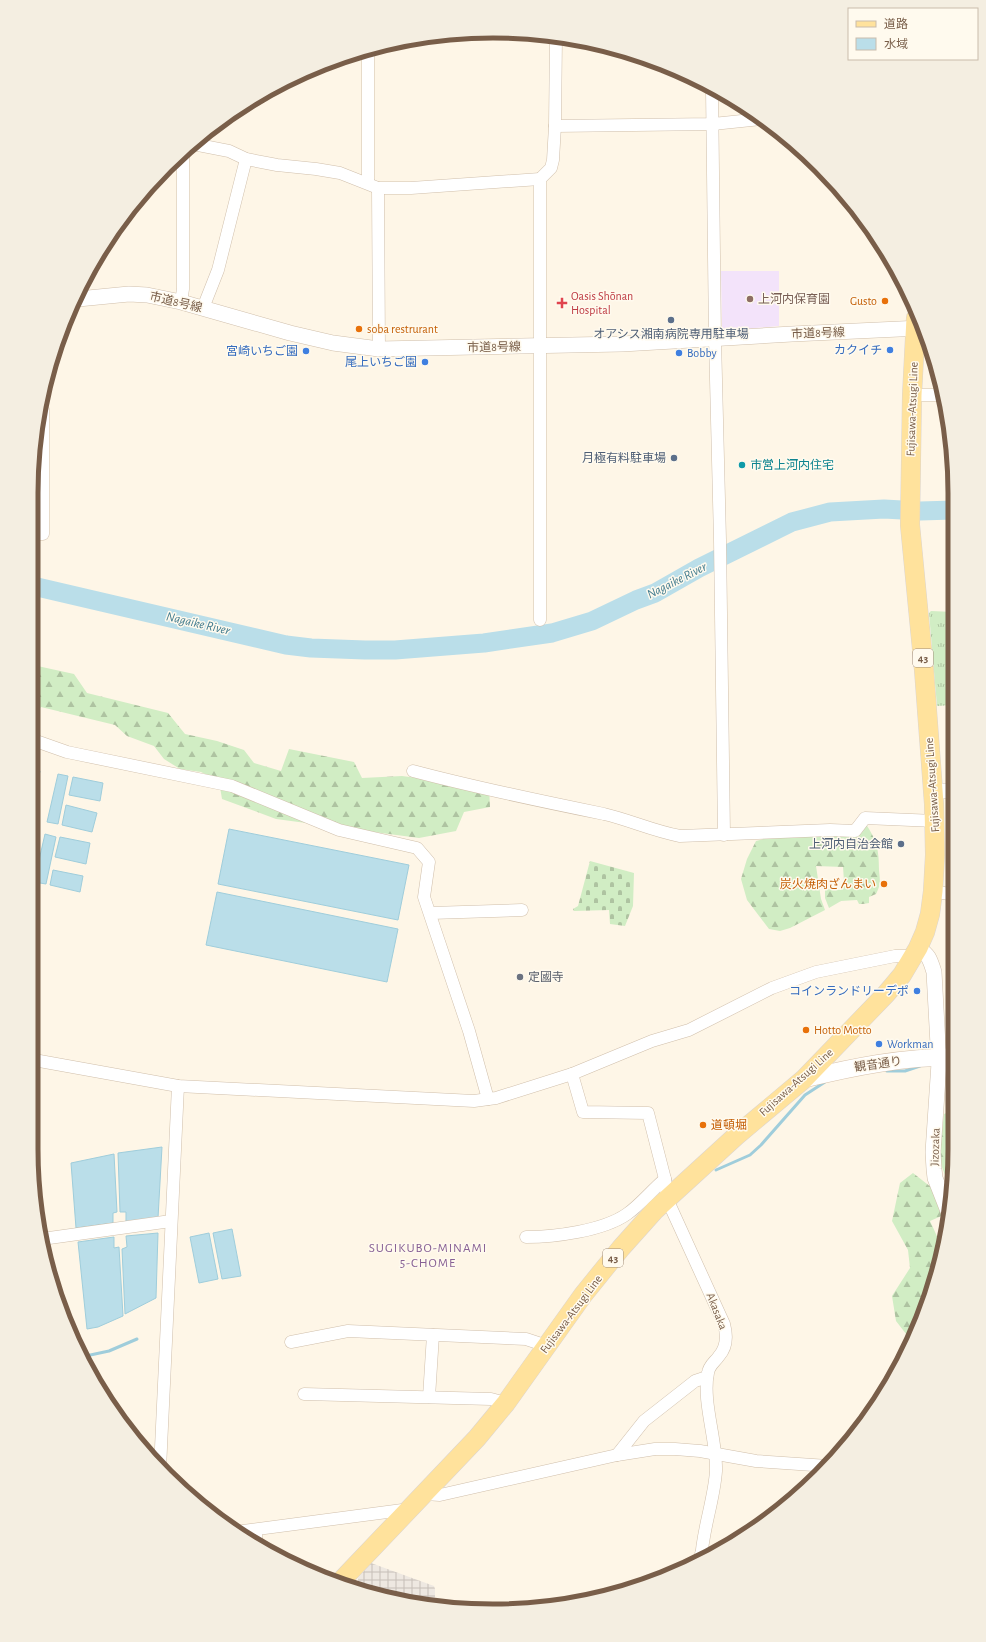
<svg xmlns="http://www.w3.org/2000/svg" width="986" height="1642" viewBox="0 0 986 1642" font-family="'Alegreya Sans','Noto Sans JP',sans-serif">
  <defs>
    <pattern id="industrial-grid" width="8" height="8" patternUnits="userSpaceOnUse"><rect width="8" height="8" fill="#eee8e1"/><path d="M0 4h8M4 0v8" fill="none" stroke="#c6bfb8"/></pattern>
    <pattern id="forest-firs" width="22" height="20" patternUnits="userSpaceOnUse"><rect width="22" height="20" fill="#d1edc4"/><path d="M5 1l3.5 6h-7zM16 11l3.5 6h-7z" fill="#aec3a1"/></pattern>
    <pattern id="cemetery-stones" width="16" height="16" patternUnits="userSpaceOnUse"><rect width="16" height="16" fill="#d1edc4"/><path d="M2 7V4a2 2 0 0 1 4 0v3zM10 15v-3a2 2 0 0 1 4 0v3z" fill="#aec3a1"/></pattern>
    <pattern id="park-tufts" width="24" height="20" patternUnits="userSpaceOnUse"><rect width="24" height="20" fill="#d1edc4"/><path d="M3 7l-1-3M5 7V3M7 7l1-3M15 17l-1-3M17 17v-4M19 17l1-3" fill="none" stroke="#aec3a1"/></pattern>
  </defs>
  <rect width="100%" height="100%" fill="#fef6e7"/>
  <!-- industrial -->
  <path fill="url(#industrial-grid)" d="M371 1563 434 1586 435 1589V1607L358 1590V1578Z"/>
  <!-- education -->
  <path fill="#f3e3fa" d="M721 271H779V326L722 331Z"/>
  <!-- forest -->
  <g fill="url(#forest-firs)">
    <path d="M33 665 74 674 87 693 168 713 185 734 217 741 244 750 254 763 281 771 289 749 354 762 362 778 402 776 489 787 490 807 464 812 456 831 419 838 276 819 222 799 219 781 201 772 180 769 164 759 154 746 127 736 115 725 41 707 33 717Z"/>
    <path d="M865 823C877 840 879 850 879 870 880 881 881 884 876 894L869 897V903L863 904H859L857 900 841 901 829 908 825 898V889L841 890 844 881 843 867 816 866 821 899 825 910 790 928 780 931 769 929 747 900 741 879 747 859 756 841C791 830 829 829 865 823Z"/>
    <path d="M954 1110V1181L948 1182 941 1165V1140L944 1114Z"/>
    <path d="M913 1173 936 1191 946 1214 930 1221 941 1245 930 1298 910 1339 896 1321 892 1296 910 1268 908 1250 892 1221 900 1183Z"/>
  </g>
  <!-- cemetery -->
  <path fill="url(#cemetery-stones)" d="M590 861 634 873 633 906 625 926 610 924 609 910 574 911 573 909 578 906Z"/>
  <!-- park -->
  <path fill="url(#park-tufts)" d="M931 611 954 612 953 705 937 706 929 613Z"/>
  <!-- water -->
  <g fill="#badee9" stroke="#9fcddb">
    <path d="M33 769 40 771 33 803Z"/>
    <path d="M58 774 68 776 58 824 47 822Z"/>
    <path d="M73 777 103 783 100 801 69 795Z"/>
    <path d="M66 805 97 813 92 832 62 825Z"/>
    <path d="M229 829 409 865 398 920 218 884Z"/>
    <path d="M45 834 56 837 46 884 34 882Z"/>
    <path d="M60 837 90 843 86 864 55 857Z"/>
    <path d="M53 870 83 876 80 892 50 885Z"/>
    <path d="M217 892 398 929 387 982 206 945Z"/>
    <path d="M162 1147 158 1218 126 1222V1212H120L118 1153Z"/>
    <path d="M114 1154 117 1212 113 1213V1223L76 1228 71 1163Z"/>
    <path d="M232 1229 241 1276 222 1279 213 1233Z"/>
    <path d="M158 1233 156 1298 125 1314 122 1249 127 1247 126 1236Z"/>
    <path d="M209 1233 218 1279 199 1283 190 1237Z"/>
    <path d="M114 1237V1248L119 1247 123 1316 98 1327 87 1329 78 1242Z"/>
  </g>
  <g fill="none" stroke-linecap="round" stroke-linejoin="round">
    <!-- stream -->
    <g stroke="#9fcddb" stroke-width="3">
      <path d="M887 1071H905L920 1066"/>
      <path d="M716 1170 750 1155 761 1145 805 1095 825 1082"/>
      <path d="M81 1357 109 1351 137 1339"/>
    </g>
    <!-- river -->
    <path stroke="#badee9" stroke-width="19" d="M33 586 286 645 311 648 365 650H395L484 643 552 633 592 621 636 600 655 593 699 568 792 522 830 512 884 509 920 511 954 510"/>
    <!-- minor casing -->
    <g stroke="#d0bfab" stroke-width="13">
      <g id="minor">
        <path d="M368 51V183"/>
        <path d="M712 89 715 339 720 540 724 835"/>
        <path d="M555 126 713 124 761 119"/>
        <path d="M193 144 229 151 246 159 277 165 316 169 340 173 378 188H411L540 179"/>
        <path d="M378 188 379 349"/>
        <path d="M181 302 183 289V153"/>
        <path d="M203 308 218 270 246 159"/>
        <path d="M912 395H943"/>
        <path d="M32 534H43V410"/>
        <path d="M540 620V179L551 168 553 160 555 126 556 37"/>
        <path d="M33 740 67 752 232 786 339 830 417 848 429 862 424 897 469 1031 488 1099"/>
        <path d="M413 771C477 788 540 801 604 814 630 820 653 831 680 836L830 830 855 831 865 818 935 821"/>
        <path d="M933 891 954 895"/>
        <path d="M431 913 522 910"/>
        <path d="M34 1060 178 1086 474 1101 496 1098 572 1074 652 1041 689 1030 772 988 816 972 895 956H913"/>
        <path d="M572 1074 583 1112 648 1113 665 1179 667 1199 724 1324C727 1335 727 1347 719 1356 715 1362 709 1365 708 1373 702 1402 717 1440 716 1471 714 1501 702 1531 701 1561"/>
        <path d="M526 1237C554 1237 603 1231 627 1214 640 1205 652 1190 665 1179"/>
        <path d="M42 1239 171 1221"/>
        <path d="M291 1342 348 1331 526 1339 547 1346"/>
        <path d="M304 1394 491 1399 506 1403"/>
        <path d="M429 1397 433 1335"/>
        <path d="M617 1455 644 1421 695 1381 707 1377"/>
        <path d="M160 1469 178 1086"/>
        <path d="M425 1494 440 1495 617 1455 655 1449H675L700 1451 756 1461 828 1466"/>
        <path d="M235 1532 410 1509"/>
        <path d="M256 1543V1530"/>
        <path d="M701 1554 714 1553"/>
      </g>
    </g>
    <!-- tertiary casing -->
    <g stroke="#d0bfab" stroke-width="16">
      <g id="tertiary">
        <path d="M78 299 129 294 147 295 181 302 290 333 333 343 379 349 622 344 792 334 921 328"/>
        <path d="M933 791H954"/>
        <path d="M918 948C929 955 930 959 934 972L939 1063 933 1152 934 1169 935 1178 948 1211"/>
      </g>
    </g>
    <!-- secondary casing -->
    <g stroke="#d6c1ab" stroke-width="18">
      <path id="secondary" d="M804 1079C853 1067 903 1057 954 1057"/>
    </g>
    <!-- primary casing -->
    <g stroke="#dcd5d0" stroke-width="20">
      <path id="primary" d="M339 1583 477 1438 506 1403 583 1295 621 1248 655 1210 736 1136 804 1079 886 994 902 975 918 948 925 932 930 914 933 891 935 855 934 804 924 670 910 525 912 395 916 318"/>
    </g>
    <!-- minor -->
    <use href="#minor" stroke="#fff" stroke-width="12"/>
    <!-- tertiary -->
    <use href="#tertiary" stroke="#fff" stroke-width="15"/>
    <!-- secondary -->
    <use href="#secondary" stroke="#fff" stroke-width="17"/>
    <!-- primary -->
    <use href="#primary" stroke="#ffe29c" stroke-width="19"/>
  </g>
  <!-- markers -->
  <circle fill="#8d6e63" stroke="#fffaee" stroke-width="1.5" cx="750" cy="299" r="4"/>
  <g fill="#e8710a" stroke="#fffaee" stroke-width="1.5">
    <circle cx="885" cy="301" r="4"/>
    <circle cx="359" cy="329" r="4"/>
    <circle cx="884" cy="884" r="4"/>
    <circle cx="806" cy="1030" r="4"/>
    <circle cx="703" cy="1125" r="4"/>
  </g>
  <path fill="#e0444e" stroke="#fffaee" stroke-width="1.5" d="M560 297h4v4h4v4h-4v4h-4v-4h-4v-4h4z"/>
  <g fill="#5c6f8a" stroke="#fffaee" stroke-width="1.5">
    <circle cx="671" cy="320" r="4"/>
    <circle cx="674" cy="458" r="4"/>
    <circle cx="901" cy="844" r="4"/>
  </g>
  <g fill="#3f7fe0" stroke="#fffaee" stroke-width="1.5">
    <circle cx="890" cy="350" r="4"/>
    <circle cx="306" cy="351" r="4"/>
    <circle cx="679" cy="353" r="4"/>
    <circle cx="425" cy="362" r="4"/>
    <circle cx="917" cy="991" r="4"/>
    <circle cx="879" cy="1044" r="4"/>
  </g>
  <circle fill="#0f9aa8" stroke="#fffaee" stroke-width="1.5" cx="742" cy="465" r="4"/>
  <circle fill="#6b7280" stroke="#fffaee" stroke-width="1.5" cx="520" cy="977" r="4"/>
  <g text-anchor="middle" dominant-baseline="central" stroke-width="3" stroke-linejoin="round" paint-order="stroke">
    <!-- shield labels -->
    <g fill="#fffaee" stroke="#a18d7a" stroke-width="1">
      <rect x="913" y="649" width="20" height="18" rx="3"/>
      <rect x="603" y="1249" width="20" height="18" rx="3"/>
    </g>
    <g font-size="11" font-weight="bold" fill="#795e49">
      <text x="923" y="658">43</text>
      <text x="613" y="1258">43</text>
    </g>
    <!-- health labels -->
    <g font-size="12" fill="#be3a42" stroke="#fffaee" text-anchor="start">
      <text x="571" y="296">Oasis Shōnan<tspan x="571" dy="14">Hospital</tspan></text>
    </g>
    <!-- education labels -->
    <g font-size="12" fill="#785e54" stroke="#fffaee" text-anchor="start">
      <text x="758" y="299">上河内保育園</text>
    </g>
    <!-- food labels -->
    <g font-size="12" fill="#c56008" stroke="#fffaee" text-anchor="start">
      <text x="877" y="301" text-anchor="end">Gusto</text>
      <text x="367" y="329">soba restrurant</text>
      <text x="876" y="884" text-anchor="end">炭火焼肉ざんまい</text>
      <text x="814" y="1030">Hotto Motto</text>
      <text x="711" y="1125">道頓堀</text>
    </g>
    <!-- street labels -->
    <g font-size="12" fill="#795e49" stroke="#fffaee">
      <text transform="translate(176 302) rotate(13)">市道8号線</text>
      <text transform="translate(818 333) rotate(-2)">市道8号線</text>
      <text transform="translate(494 347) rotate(-1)">市道8号線</text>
      <text transform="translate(912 409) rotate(-88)">Fujisawa-Atsugi Line</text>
      <text transform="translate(932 785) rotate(-94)">Fujisawa-Atsugi Line</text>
      <text transform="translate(878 1064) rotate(-8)">観音通り</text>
      <text transform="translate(796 1082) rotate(-42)">Fujisawa-Atsugi Line</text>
      <text transform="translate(935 1147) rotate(-88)">Jizozaka</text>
      <text transform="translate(717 1311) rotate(69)">Akasaka</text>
      <text transform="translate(571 1314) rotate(-53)">Fujisawa-Atsugi Line</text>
    </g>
    <!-- service labels -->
    <g font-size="12" fill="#4e5e75" stroke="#fffaee" text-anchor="end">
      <text x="671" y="334" text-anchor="middle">オアシス湘南病院専用駐車場</text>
      <text x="666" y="458">月極有料駐車場</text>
      <text x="893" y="844">上河内自治会館</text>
    </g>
    <!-- shop labels -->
    <g font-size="12" fill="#366cbe" stroke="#fffaee" text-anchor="end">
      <text x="882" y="350">カクイチ</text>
      <text x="298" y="351">宮崎いちご園</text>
      <text x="687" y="353" text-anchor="start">Bobby</text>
      <text x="417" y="362">尾上いちご園</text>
      <text x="909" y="991">コインランドリーデポ</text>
      <text x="887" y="1044" text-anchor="start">Workman</text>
    </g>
    <!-- culture labels -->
    <g font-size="12" fill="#0d838f" stroke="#fffaee" text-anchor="start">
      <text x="750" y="465">市営上河内住宅</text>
    </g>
    <!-- worship labels -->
    <g font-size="12" fill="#5b616d" stroke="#fffaee" text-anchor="start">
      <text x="528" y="977">定國寺</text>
    </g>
    <!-- water labels -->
    <g font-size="13" font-style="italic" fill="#417b8e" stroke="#fffaee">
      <text transform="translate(677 581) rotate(-27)">Nagaike River</text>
      <text transform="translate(198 624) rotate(13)">Nagaike River</text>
    </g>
    <!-- neighbourhood labels -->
    <g font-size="13" letter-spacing="1" fill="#886195" stroke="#fffaee">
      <text x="428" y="1248">SUGIKUBO-MINAMI<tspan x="428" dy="15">5-CHOME</tspan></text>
    </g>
  </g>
  <!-- crop -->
  <path d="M0 0H986V1642H0ZM493 38H493A455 455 0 0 1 948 493V1149A455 455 0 0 1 493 1604H493A455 455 0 0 1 38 1149V493A455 455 0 0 1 493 38Z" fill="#f4eee1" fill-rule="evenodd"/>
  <path fill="none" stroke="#795e49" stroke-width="5" d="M493 38H493A455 455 0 0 1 948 493V1149A455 455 0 0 1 493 1604H493A455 455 0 0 1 38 1149V493A455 455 0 0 1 493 38Z"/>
  <!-- legend -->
  <rect x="848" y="8" width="130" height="52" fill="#fffaee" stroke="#c9bcac"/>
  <rect x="856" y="21" width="20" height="6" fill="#ffe29c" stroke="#c9bcac"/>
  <text x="884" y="28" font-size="12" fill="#795e49">道路</text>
  <rect x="856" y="38" width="20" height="12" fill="#badee9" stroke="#c9bcac"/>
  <text x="884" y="48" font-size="12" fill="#795e49">水域</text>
</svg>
